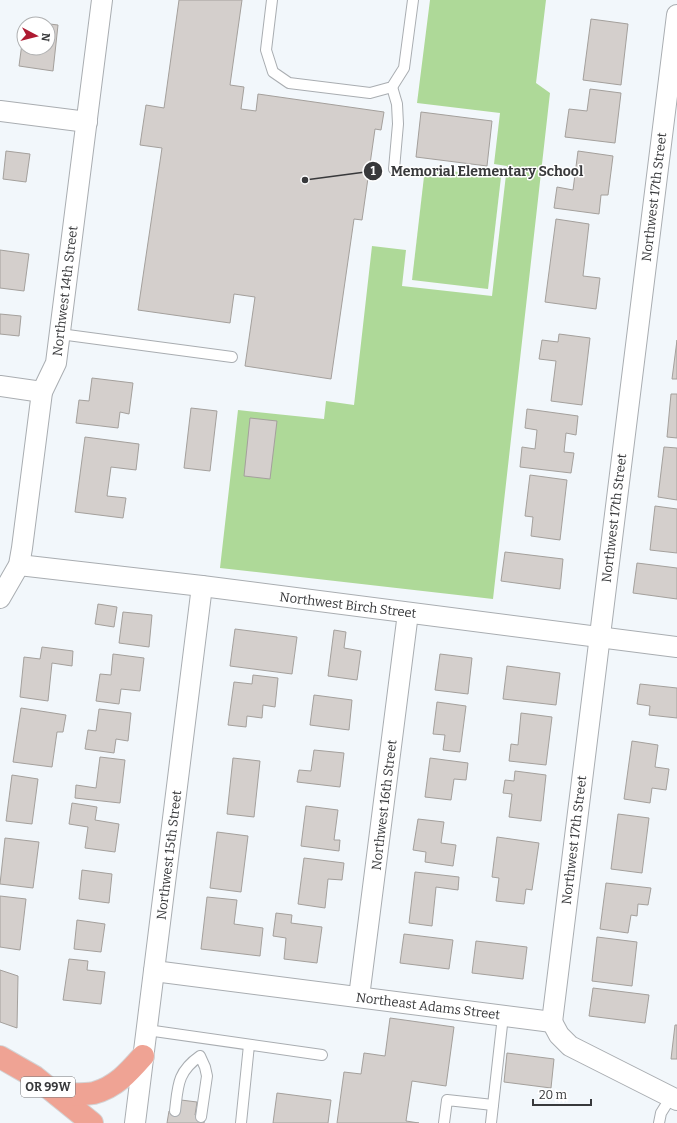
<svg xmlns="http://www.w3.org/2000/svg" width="677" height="1123" viewBox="0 0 677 1123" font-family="Bitter,serif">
  <rect width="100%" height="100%" fill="#f2f7fb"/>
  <!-- green -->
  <g fill="#aed998">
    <path d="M430 0H546L536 83 550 93 493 599 220 568 238 410 324 419 326 401 354 405 372 246 406 250 402 286 492 296 507 166 494 164 500 113 417 103Z"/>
    <path d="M425 168 501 177 488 289 412 280Z"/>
  </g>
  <!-- building -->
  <g fill="#d4cfcc" stroke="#a4a09c">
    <path d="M179 0H242L230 85 244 87 241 109 256 111 258 94 384 112 381 130 375 129 362 220 354 219 331 379 245 366 255 297 234 294 230 323 138 310 162 148 140 145 146 105 164 108Z"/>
    <path d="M591 19 628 24 621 85 583 80Z"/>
    <path d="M25 21 58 25 53 71 19 66 24 28V48H48V24H24Z"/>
    <path d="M590 89 621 93 615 143 565 137 569 109 587 111Z"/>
    <path d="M421 112 492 121 487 166 416 157Z"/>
    <path d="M6 151 30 154 26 182 3 179Z"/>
    <path d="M578 151 613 156 608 195H601L599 214 554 208 557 187 573 190Z"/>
    <path d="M556 219 589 224 583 276 600 278 596 309 545 302Z"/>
    <path d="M0 250 29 254 24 291 0 288Z"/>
    <path d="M0 314 21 316 19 336 0 334Z"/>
    <path d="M559 334 590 338 582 405 551 401 556 361 539 359 542 340 558 342Z"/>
    <path d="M677 340V379H672Z"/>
    <path d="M92 378 133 383 129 414 120 412 118 428 76 423 79 400 89 401Z"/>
    <path d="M671 394H677V438L667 437Z"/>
    <path d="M191 408 217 411 210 471 184 468Z"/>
    <path d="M527 409 578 416 576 435 566 433 564 452 574 453 571 473 520 467 522 447 535 449 537 430 525 428Z"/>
    <path d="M250 418 277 421 270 479 244 476Z"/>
    <path d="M85 437 139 444 136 470 111 467 107 496 126 498 123 518 75 512Z"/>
    <path d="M664 447 677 448V500L658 497Z"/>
    <path d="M530 475 567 480 560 540 531 536 533 517 525 516Z"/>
    <path d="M655 506 677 509V553L650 550Z"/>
    <path d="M505 552 563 559 560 589 501 581Z"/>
    <path d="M637 563 677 568V599L633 593Z"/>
    <path d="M98 604 117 607 114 627 95 624Z"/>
    <path d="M123 612 152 615 149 647 119 643Z"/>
    <path d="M235 629 297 637 292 674 230 666Z"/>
    <path d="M334 630 346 632 344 648 361 651 357 680 328 676Z"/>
    <path d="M42 647 73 651 72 666 52 663 48 701 20 697 24 657 40 659Z"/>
    <path d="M113 654 144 658 140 691 121 689 119 704 96 701 100 674 111 675Z"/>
    <path d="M440 654 472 658 468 694 435 690Z"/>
    <path d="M507 666 560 673 556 705 503 699Z"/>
    <path d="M253 675 278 678 275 707 263 705 262 718 247 716 246 727 228 725 234 682 252 684Z"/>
    <path d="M640 684 677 688V718L649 715 650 706 637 704Z"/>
    <path d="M314 695 352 700 349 730 310 725Z"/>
    <path d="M437 702 466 706 460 752 443 750 445 735 433 734Z"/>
    <path d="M21 708 66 715 63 732H57L52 767 13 762Z"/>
    <path d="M99 709 131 713 128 741 116 739 114 753 85 749 88 730 96 731Z"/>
    <path d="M521 713 552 717 546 765 509 761 511 744 518 745Z"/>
    <path d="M632 741 658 745 655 767 669 769 666 790 652 788 650 803 624 799Z"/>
    <path d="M314 750 344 753 340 787 297 782 299 770 311 771Z"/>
    <path d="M100 757 125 760 120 803 75 798 76 785 96 788Z"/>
    <path d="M233 758 260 761 254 817 227 814Z"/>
    <path d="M430 758 468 763 466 780 454 779 451 800 425 797Z"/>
    <path d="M515 771 546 775 541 821 509 817 512 794 503 793 505 780 514 781Z"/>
    <path d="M12 775 38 779 32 824 6 821Z"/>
    <path d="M72 803 97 807 95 820 119 824 115 852 85 848 88 827 69 824Z"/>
    <path d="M306 806 338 810 334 840H340L339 851 301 846Z"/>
    <path d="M618 814 649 818 642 873 611 869Z"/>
    <path d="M418 819 444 822 441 843 456 845 453 866 425 862 426 852 413 850Z"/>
    <path d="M217 832 248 836 241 892 210 888Z"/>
    <path d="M497 837 539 843 532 890 526 889 524 904 496 901 499 878 492 877Z"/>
    <path d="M5 838 39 842 33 888 0 884Z"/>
    <path d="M304 858 344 863 342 880 328 879 325 908 298 904Z"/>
    <path d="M82 870 112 874 109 903 79 899Z"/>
    <path d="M415 872 459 877 458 890 436 887 432 926 409 923Z"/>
    <path d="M606 883 651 888 648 905 638 904 637 916 631 915 628 933 600 929Z"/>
    <path d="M0 896 26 899 20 950 0 947Z"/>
    <path d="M207 897 237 900 234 924 263 928 260 956 201 949Z"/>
    <path d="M276 913 292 915 291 923 322 927 317 963 284 959 286 938 273 936Z"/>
    <path d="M77 920 105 924 101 952 74 949Z"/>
    <path d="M404 934 453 940 449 969 400 963Z"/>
    <path d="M597 937 637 942 632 986 592 981Z"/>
    <path d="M476 941 527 947 523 979 472 973Z"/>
    <path d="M69 959 88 961 87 970 105 972 101 1004 63 1000Z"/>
    <path d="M0 970 18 976 17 1028 0 1022Z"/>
    <path d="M593 988 649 995 645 1023 589 1016Z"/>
    <path d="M390 1018 454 1027 446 1086 412 1081 406 1121 419 1123H337L344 1072 361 1074 364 1053 385 1056Z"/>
    <path d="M675 1025H677V1059H671Z"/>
    <path d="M507 1053 554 1059 551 1088 504 1082Z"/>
    <path d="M277 1093 331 1100 328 1123H273Z"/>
    <path d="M181 1100 197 1102 195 1115 205 1117 204 1123H167L169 1111 179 1113Z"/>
  </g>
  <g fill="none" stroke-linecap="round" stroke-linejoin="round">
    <!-- lane casing -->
    <g stroke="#a9adb1" stroke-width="12">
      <g id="lane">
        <path d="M272 0 266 50 273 72 289 83 370 93 392 87 404 68 413 0"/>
        <path d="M392 87 397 104 398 124 394 169"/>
        <path d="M60 334 232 357"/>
        <path d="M147 1030 322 1055"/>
        <path d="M175 1111C178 1086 177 1072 200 1056L205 1067 207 1076 201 1117"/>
        <path d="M241 1123 249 1045"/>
        <path d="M444 1123 447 1100 493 1105"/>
        <path d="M491 1123 503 1016"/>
        <path d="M659 1123 661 1113 671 1097"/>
      </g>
    </g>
    <!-- street casing -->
    <g stroke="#a9adb1" stroke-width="22">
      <g id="street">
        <path d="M0 111 87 122"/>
        <path d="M0 386 42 392"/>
        <path d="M19 565 202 586 677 647"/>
        <path d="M0 598 19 565 22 548 42 392 56 363 102 0"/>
        <path d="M154 971 552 1022"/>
        <path d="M359 997 408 613"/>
        <path d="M552 1022 677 15"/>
        <path d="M552 1022 559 1035 570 1046 677 1100"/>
        <path d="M135 1123 202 586"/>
      </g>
    </g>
    <!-- highway casing -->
    <g stroke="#d3d3d4" stroke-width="24">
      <g id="highway">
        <path d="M0 1057 35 1077 92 1123"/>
        <path d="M57 1094C69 1094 83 1095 94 1093 116 1087 129 1072 143 1056"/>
      </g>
    </g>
    <!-- lane -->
    <use href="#lane" stroke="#fff" stroke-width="10"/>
    <!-- street -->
    <use href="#street" stroke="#fff" stroke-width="20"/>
    <!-- highway -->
    <use href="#highway" stroke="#efa394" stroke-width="22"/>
  </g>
  <g text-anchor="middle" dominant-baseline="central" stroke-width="3" stroke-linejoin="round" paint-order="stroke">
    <!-- shield labels -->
    <rect fill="#fff" stroke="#747476" stroke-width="1" x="21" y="1077" width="54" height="20" rx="3"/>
    <g font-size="12" font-weight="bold" fill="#38393b">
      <text x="48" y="1087">OR 99W</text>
    </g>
    <!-- street labels -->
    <g font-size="13" fill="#38393b" stroke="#fff">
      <text transform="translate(654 197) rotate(-83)">Northwest 17th Street</text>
      <text transform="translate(65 291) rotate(-83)">Northwest 14th Street</text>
      <text transform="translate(614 518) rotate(-83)">Northwest 17th Street</text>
      <text transform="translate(348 605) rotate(7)">Northwest Birch Street</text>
      <text transform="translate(384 805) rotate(-83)">Northwest 16th Street</text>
      <text transform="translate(574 840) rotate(-83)">Northwest 17th Street</text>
      <text transform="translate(169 855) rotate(-83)">Northwest 15th Street</text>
      <text transform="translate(428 1006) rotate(7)">Northeast Adams Street</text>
    </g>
  </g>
  <!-- callouts -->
  <path fill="none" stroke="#38393b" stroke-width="1.5" d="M305 180L373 171"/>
  <g fill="#38393b" stroke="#fff" stroke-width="1.5">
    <circle cx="305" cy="180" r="4"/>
    <circle cx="373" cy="171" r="10"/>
  </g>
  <g font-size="12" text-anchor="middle" font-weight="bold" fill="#fff">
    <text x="373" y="175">1</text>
  </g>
  <g font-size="14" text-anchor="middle" font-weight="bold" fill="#38393b" stroke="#fff" stroke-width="3" stroke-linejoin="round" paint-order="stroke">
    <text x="487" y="176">Memorial Elementary School</text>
  </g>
  <!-- north arrow -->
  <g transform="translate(36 36) rotate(97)"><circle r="19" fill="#ffffff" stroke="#afb0b1"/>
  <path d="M0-3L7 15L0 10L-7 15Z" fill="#ae1a31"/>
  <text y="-6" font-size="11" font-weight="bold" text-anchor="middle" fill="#38393b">N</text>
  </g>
  <!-- scale -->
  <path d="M533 1099v6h58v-6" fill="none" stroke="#38393b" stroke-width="2"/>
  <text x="539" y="1099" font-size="12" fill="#38393b" stroke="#ffffff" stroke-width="3" paint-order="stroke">20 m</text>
</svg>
